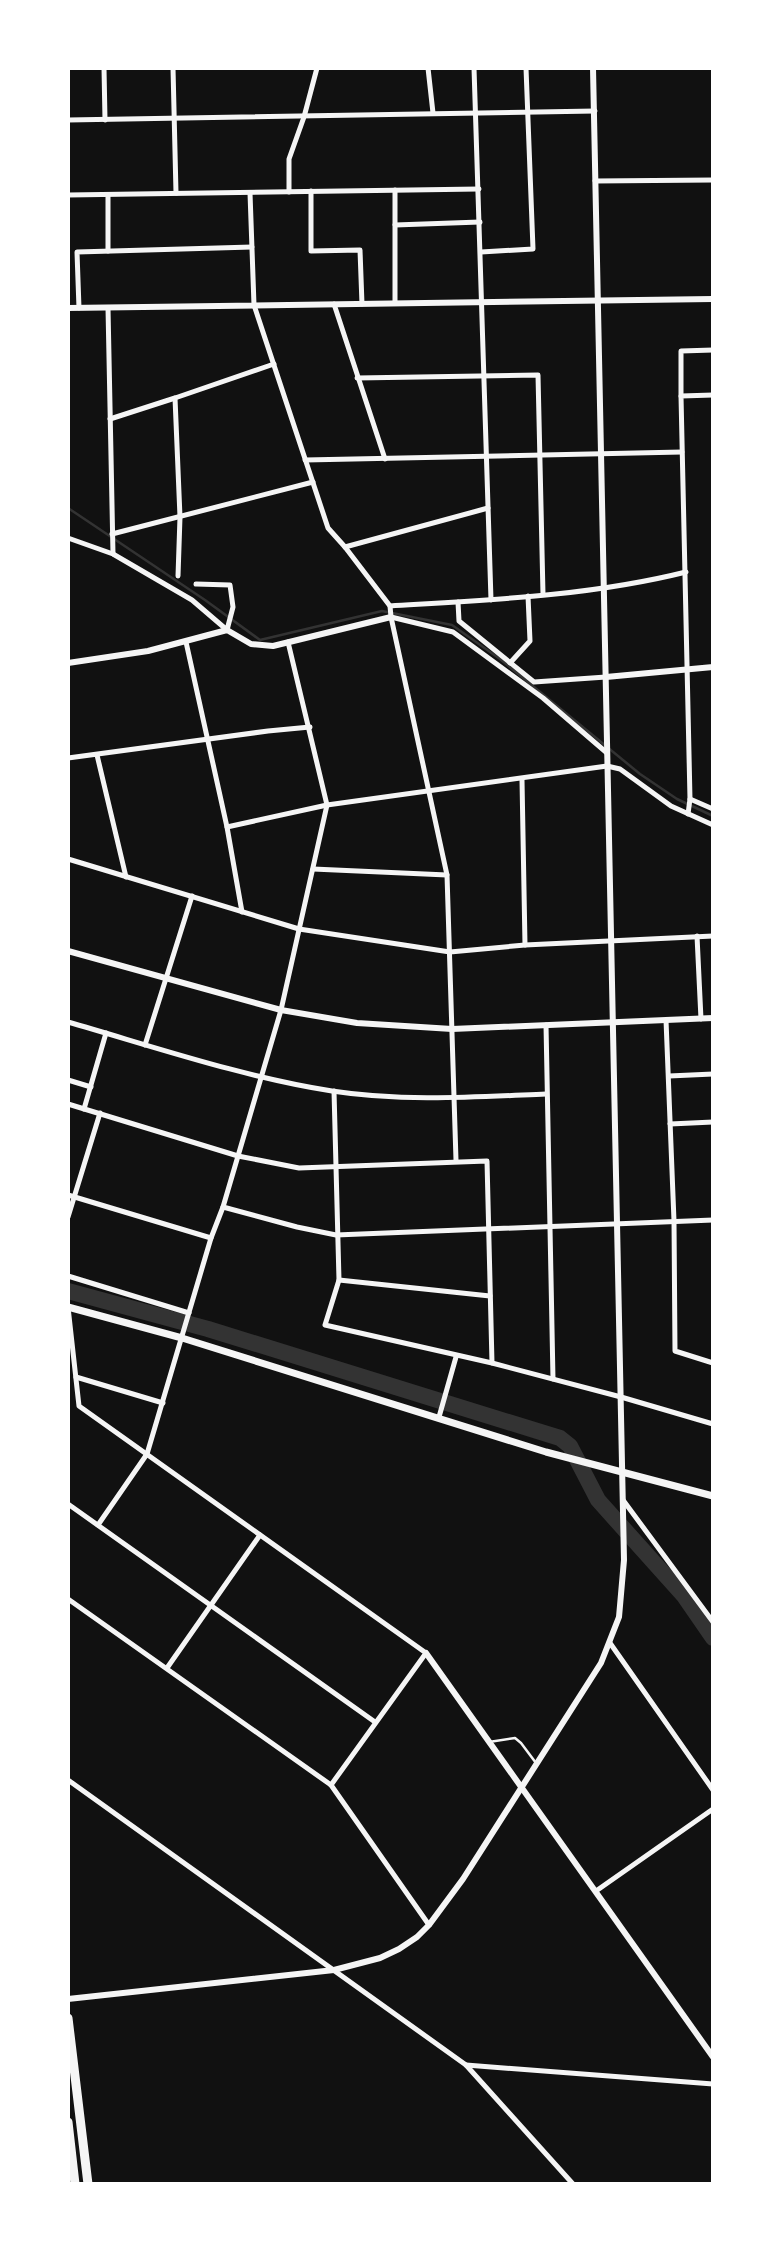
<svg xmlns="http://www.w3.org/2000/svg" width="781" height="2252" viewBox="0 0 781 2252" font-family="'Sofia Sans Condensed',sans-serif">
  <rect width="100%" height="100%" fill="#111"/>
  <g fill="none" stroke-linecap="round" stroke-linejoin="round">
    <!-- stream -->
    <path stroke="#333" stroke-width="2.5" d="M68 508 205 600 260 640 382 611 452 625 500 659 640 774 677 799 713 816"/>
    <!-- river -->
    <path stroke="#333" stroke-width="16" d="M68 1291 208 1329 560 1438 570 1446 598 1500 684 1596 713 1638"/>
    <!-- service -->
    <path stroke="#f5f5f5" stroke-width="2.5" d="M489 1742 515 1738 521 1743 536 1763"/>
    <!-- minor -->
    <g stroke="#f5f5f5" stroke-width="5">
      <path d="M104 68 105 120"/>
      <path d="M173 68 176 193"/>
      <path d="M428 68 433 113"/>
      <path d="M474 68 491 600"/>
      <path d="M68 120 595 111"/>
      <path d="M595 181 713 180"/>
      <path d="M395 190V303"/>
      <path d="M311 191V251L360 250 362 304"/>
      <path d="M289 192V159L304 117 317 68"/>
      <path d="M250 193 254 305 328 528 345 547 390 606 391 617 447 875 456 1160"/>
      <path d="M68 195 479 189"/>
      <path d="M395 225 480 222"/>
      <path d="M108 251V195"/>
      <path d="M481 252 533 249 526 68"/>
      <path d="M334 304 385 459"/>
      <path d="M79 308 77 252 252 247"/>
      <path d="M108 308 113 554"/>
      <path d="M357 378 538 375 543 594"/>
      <path d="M681 396V351L713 350"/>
      <path d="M110 419 175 398"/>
      <path d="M305 460 682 452"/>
      <path d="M112 534 313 482"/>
      <path d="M68 538 113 554 192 600 227 630 233 607 230 585 196 584"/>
      <path d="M345 547 488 508"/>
      <path d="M178 576 180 517 175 398 274 364"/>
      <path d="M458 602 459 621 534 682 606 677"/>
      <path d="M390 606C489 600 590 596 686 572"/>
      <path d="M391 617 453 632 543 698 607 753"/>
      <path d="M186 642 227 827 242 912"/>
      <path d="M510 663 530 641 528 596"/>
      <path d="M97 755 126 877"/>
      <path d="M68 758 268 731 310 727"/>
      <path d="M522 780 525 945"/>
      <path d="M690 799 713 809"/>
      <path d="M688 814 690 799 681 396 713 395"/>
      <path d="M227 827 327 805 607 766 620 769 671 806 713 825"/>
      <path d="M68 859 299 929 450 952 525 945 713 936"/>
      <path d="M313 869 447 875"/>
      <path d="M697 936 701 1019"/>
      <path d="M666 1020 674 1221 675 1351 713 1363"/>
      <path d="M68 1022C155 1047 243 1077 332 1091 403 1102 475 1097 546 1094"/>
      <path d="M546 1025 553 1379"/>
      <path d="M145 1045 192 896"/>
      <path d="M669 1076 713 1074"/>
      <path d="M68 1080 91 1087"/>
      <path d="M334 1091 339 1280 325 1325 492 1363 621 1397 713 1424"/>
      <path d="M68 1104 238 1156 299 1168 487 1161 492 1363"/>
      <path d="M84 1109 106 1033"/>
      <path d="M670 1124 713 1122"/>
      <path d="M68 1195 211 1238"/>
      <path d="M223 1207 297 1227 336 1235 713 1220"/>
      <path d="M68 1217 100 1113"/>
      <path d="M68 1276 189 1313"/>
      <path d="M339 1280 490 1296"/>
      <path d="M68 1307 79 1406 426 1653 331 1785"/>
      <path d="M76 1377 163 1403"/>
      <path d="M439 1417 456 1357"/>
      <path d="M623 1500 713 1622"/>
      <path d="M68 1504 375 1722"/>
      <path d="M98 1525 147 1454 211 1238 223 1207 281 1010 327 805 288 642"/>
      <path d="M68 1599 331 1785 429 1925"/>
      <path d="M610 1643 713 1790"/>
      <path d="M167 1668 260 1535"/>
      <path d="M68 1780 466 2065 573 2184"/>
      <path d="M596 1891 713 1809"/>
      <path d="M466 2065 713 2084"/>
    </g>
    <!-- tertiary -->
    <g stroke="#f5f5f5" stroke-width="6">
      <path d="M68 308 713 299"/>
      <path d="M68 663 148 651 227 630 251 644 273 646 391 617"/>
      <path d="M606 677 713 667"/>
      <path d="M68 951 281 1010 357 1023 452 1029 713 1018"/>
      <path d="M426 1653 713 2057"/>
      <path d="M68 1999 334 1970 380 1958 399 1949 417 1937 429 1925 463 1879 601 1663 619 1617 624 1560 593 68"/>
    </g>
    <!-- secondary -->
    <path stroke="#f5f5f5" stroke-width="7" d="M68 1307 182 1338 546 1452 713 1496"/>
    <!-- trunk -->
    <g stroke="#f5f5f5" stroke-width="9">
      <path d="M68 2018 88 2184"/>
      <path d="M68 2122 75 2184"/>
    </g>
  </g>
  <!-- border -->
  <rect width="781" height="2252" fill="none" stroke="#ffffff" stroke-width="140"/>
</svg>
